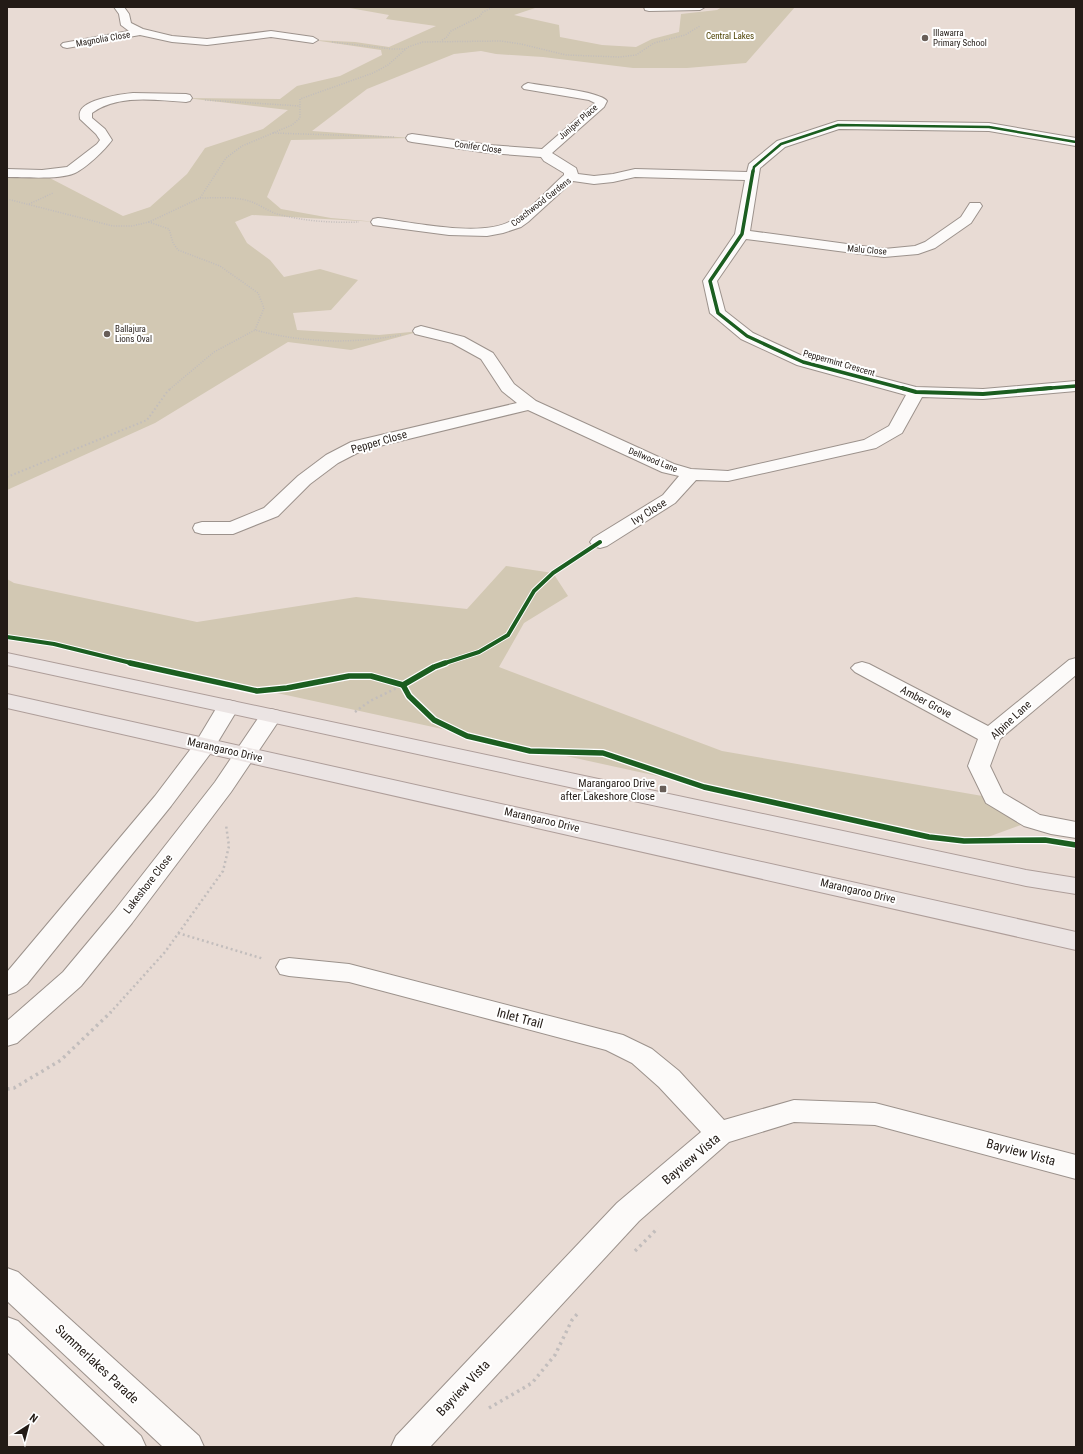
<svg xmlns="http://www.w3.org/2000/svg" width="1083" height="1454" viewBox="0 0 1083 1454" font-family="'Roboto Condensed',sans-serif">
  <rect width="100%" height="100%" fill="#e8dbd4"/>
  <!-- green -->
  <g fill="#d2c8b3">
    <path d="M344 7H538L514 15 559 25 560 37 602 45 636 47 652 39 679 32 681 14 717 10 722 7H795L746 63 687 68H633L543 57 496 54 481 51 454 54 367 89 312 131 412 138 291 140 267 197 281 209 331 218 378 222 252 215 235 222 247 243 270 260 284 277 320 269 358 280 331 310 293 313 297 330 379 335 421 331 351 350 288 342 155 423 7 490V173L42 174 123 216 150 207 187 174 205 148 263 129 288 110 186 98 280 99 297 86 340 76 382 55 381 50 313 40 355 42 389 47 436 26 386 19 389 15Z"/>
    <path d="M506 566 553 573 568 596 524 623 499 667 722 751 994 798 1032 821 969 844 7 634V579L14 583 197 622 356 597 467 609Z"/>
  </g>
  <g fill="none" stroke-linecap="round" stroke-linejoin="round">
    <!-- minor casing -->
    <g stroke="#9c928c" stroke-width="2">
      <g id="minor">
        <path d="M114 7H124L129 14 131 23 143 29 172 36 207 39 271 31 313 37 318 40 313 43 271 37 207 45 172 42 140 35 67 48 63 47 61 45 63 43 129 31 121 25 119 14Z"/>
        <path d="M644 7H705L700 10 649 11 645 10Z"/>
        <path d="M528 83C542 86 600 91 607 101L604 107 552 153 576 168 578 174 594 176 613 174 635 169 747 172 749 164 777 141 838 121 989 123 1076 138V146L989 131 839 129 785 147 760 168 750 231 884 249 915 246 925 242 961 217 970 203H980L982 206 971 223 935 248 918 254 884 257 746 239 717 281 725 311 753 333 809 359 916 387 983 389 1076 381V391L983 399 922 397 902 433 876 448 728 481 696 480 675 503 607 546 600 548 593 546 590 542 593 538 663 495 679 476 662 472 528 410 363 450 338 463 310 484 278 516 233 534H202L195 532 193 528 195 524 202 522H230L264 508 298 476 326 455 351 442 517 403 502 391 481 359 452 343 415 334 413 331 415 328 421 326 464 337 493 353 514 384 536 401 674 464 691 469 728 471 864 440 889 426 906 395 797 365 741 339 710 313 703 281 735 234 745 180 635 177 613 182 594 184 573 181 528 222 521 227 503 233 487 236 449 235 373 225 371 222 373 219 378 218C412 222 481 238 511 221 531 210 547 190 564 175V173L544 161 541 157 489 153 412 142 408 141 406 138 408 135 412 134 489 145 542 149 595 103 589 100 524 89 522 87 524 85Z"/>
        <path d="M133 93 186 94 190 95 192 98 190 101 186 102C155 100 118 94 92 113V118L105 129 112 140C105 150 86 168 75 173 60 180 24 177 7 177V169L42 170 67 167 97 144 100 140 96 134 80 119C80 117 79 115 80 112 84 99 122 94 133 93Z"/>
        <path d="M1076 658V675L1000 739 990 766 1003 793 1040 815 1076 822V838L1051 834 1024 826 986 803 968 766 978 739 855 672 851 668 855 664 862 662 869 664 988 726 1069 660Z"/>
        <path d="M228 700 236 702 239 707 213 750 171 806 27 984 16 992 7 995V972L155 796 196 742 220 702Z"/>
        <path d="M271 709 279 711 282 716 231 792 132 923 81 986 17 1043 7 1046V1021L63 972 114 911 215 782 263 711Z"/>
        <path d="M289 958 349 964 623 1035 652 1049 679 1071 724 1120 794 1100 875 1103 1076 1155V1179L875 1125 794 1122 729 1142 639 1221 430 1447H391L396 1436 617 1203 701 1132 659 1087 632 1063 606 1050 349 982 289 976 280 974 276 967 280 960Z"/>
        <path d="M7 1268 18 1272 199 1436 204 1447H163L7 1301Z"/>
        <path d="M7 1317 18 1321 141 1436 146 1447H106L7 1352Z"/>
      </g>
    </g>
    <!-- major casing -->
    <g stroke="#ae9e9a" stroke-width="2">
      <g id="major">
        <path d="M7 653 1026 870 1076 878V894L1026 886 7 665Z"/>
        <path d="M7 694 1076 932V950L7 708Z"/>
      </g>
    </g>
    <!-- path-far3 -->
    <g stroke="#c2bdbc" stroke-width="1.5" stroke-dasharray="1 1.5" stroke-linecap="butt">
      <path d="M442 40 446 38 451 31 479 17 483 12 493 7"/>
      <path d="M332 42 392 49H406"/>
      <path d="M205 100 300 106"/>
      <path d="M273 133 394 137"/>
      <path d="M200 198C217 198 236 196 252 202 260 205 268 211 277 214 303 221 331 223 359 222"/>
      <path d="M7 199 113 226H132L149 222"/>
      <path d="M29 204 53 193"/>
      <path d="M401 335C351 344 304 343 255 330L264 308 258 293 220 266 178 250 173 243 169 229 149 222 200 198 226 158 242 146 292 125 300 118V99L373 73 388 65 408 47 423 42 501 41 521 44 566 55 620 57 636 55 654 43 685 35 700 26"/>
      <path d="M170 389 214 352 255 330"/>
    </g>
    <!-- path-far2 -->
    <path stroke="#c2bdbc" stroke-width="2" stroke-dasharray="1.5 2.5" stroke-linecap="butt" d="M7 477 147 420 167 392 171 388"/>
    <!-- path-far1 -->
    <g stroke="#c2bdbc" stroke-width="2.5" stroke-dasharray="2 3" stroke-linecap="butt">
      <path d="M355 712 370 701 403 685"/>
      <path d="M178 933 264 959"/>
      <path d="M110 1013 165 952 223 871 229 846 226 825"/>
    </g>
    <!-- path -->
    <g stroke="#c2bdbc" stroke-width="3.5" stroke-dasharray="2.5 4" stroke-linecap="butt">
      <path d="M7 1089 14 1088 61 1060 111 1012"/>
      <path d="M635 1251 658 1228"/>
      <path d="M489 1408 532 1383 555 1355 572 1320 579 1312"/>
    </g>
    <!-- minor -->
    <use href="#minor" fill="#fcfaf9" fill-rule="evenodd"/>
    <!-- major -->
    <use href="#major" fill="#ebe4e3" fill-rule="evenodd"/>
    <!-- cycleway-far3 casing -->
    <g stroke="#fff" stroke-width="4">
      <path id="cycleway-far3" d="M753 172 754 167 781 144 838 125 989 127 1076 142"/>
    </g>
    <!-- cycleway-far2 casing -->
    <g stroke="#fff" stroke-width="5">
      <g id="cycleway-far2">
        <path d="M753 171 742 234 710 281 718 313 747 336 803 362 905 389"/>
        <path d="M1039 389 1076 386"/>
      </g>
    </g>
    <!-- cycleway-far1 casing -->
    <g stroke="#fff" stroke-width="6">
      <g id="cycleway-far1">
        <path d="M902 388 916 392 983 394 1051 388"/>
        <path d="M7 637 54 644 135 664"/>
        <path d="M442 664 479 652 508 635 534 591 553 573 600 542"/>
      </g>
    </g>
    <!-- cycleway casing -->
    <g stroke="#fff" stroke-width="8">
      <g id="cycleway">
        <path d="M130 663 257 691 287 688 349 676H371L403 685 409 696 434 720 467 736 530 751 603 753 704 787 929 837 964 841 1045 840 1076 845"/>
        <path d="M403 685 434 667 445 663"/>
      </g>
    </g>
    <!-- cycleway-far3 -->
    <use href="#cycleway-far3" stroke="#1b5e20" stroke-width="2.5"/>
    <!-- cycleway-far2 -->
    <use href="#cycleway-far2" stroke="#1b5e20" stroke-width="3.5"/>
    <!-- cycleway-far1 -->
    <use href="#cycleway-far1" stroke="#1b5e20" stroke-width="4"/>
    <!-- cycleway -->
    <use href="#cycleway" stroke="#1b5e20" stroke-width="5.5"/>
  </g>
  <!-- markers -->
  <g fill="#685e58" stroke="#fff" stroke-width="1.5">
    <circle cx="925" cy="38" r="4"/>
    <circle cx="107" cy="334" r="4"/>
    <rect x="659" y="785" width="8" height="8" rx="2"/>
  </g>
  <g text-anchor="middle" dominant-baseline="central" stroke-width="4" stroke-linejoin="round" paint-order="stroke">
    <!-- far-poi labels -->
    <g font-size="9" fill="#231b16" stroke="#fff" text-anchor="start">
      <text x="933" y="33">Illawarra<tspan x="933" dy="10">Primary School</tspan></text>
      <text x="115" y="329">Ballajura<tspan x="115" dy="10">Lions Oval</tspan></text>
    </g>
    <!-- far-park labels -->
    <g font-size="9" fill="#4d4101" stroke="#fff">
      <text x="730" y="36">Central Lakes</text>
    </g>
    <!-- far-street labels -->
    <g font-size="9" fill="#231b16" stroke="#fff">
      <text transform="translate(103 39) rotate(-10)">Magnolia Close</text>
      <text transform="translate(578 122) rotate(-41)">Juniper Place</text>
      <text transform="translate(478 147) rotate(8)">Conifer Close</text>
      <text transform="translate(541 202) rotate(-38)">Coachwood Gardens</text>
      <text transform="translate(867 250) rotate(5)">Malu Close</text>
      <text transform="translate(839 363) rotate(16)">Peppermint Crescent</text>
      <text transform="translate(653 460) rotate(22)">Dellwood Lane</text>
    </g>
    <!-- street labels -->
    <g font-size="11" fill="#231b16" stroke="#fff">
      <text transform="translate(379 442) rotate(-16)">Pepper Close</text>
      <text transform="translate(649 512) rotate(-32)">Ivy Close</text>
      <text transform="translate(926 702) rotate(28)">Amber Grove</text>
      <text transform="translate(1011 720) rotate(-43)">Alpine Lane</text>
      <text transform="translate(225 750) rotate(13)">Marangaroo Drive</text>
      <text transform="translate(542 820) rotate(13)">Marangaroo Drive</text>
      <text transform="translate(148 884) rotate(-52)">Lakeshore Close</text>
      <text transform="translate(858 891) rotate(13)">Marangaroo Drive</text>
    </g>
    <!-- poi labels -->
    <g font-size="11" fill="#231b16" stroke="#fff" text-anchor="end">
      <text x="655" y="783">Marangaroo Drive<tspan x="655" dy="13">after Lakeshore Close</tspan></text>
    </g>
    <!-- near-street labels -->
    <g font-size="13" fill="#231b16" stroke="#fff">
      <text transform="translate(520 1018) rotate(15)">Inlet Trail</text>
      <text transform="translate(1021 1152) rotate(15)">Bayview Vista</text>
      <text transform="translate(691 1159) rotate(-40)">Bayview Vista</text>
      <text transform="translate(97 1364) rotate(43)">Summerlakes Parade</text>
      <text transform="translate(463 1388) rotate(-47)">Bayview Vista</text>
    </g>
  </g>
  <!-- border -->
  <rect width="1083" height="1454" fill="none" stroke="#231b16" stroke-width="16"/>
  <!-- north arrow -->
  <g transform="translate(28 1426) rotate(36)" stroke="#ffffff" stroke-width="3" paint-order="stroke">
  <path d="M0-3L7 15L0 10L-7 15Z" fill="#231b16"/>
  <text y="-6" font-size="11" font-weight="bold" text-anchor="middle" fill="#231b16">N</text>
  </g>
</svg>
